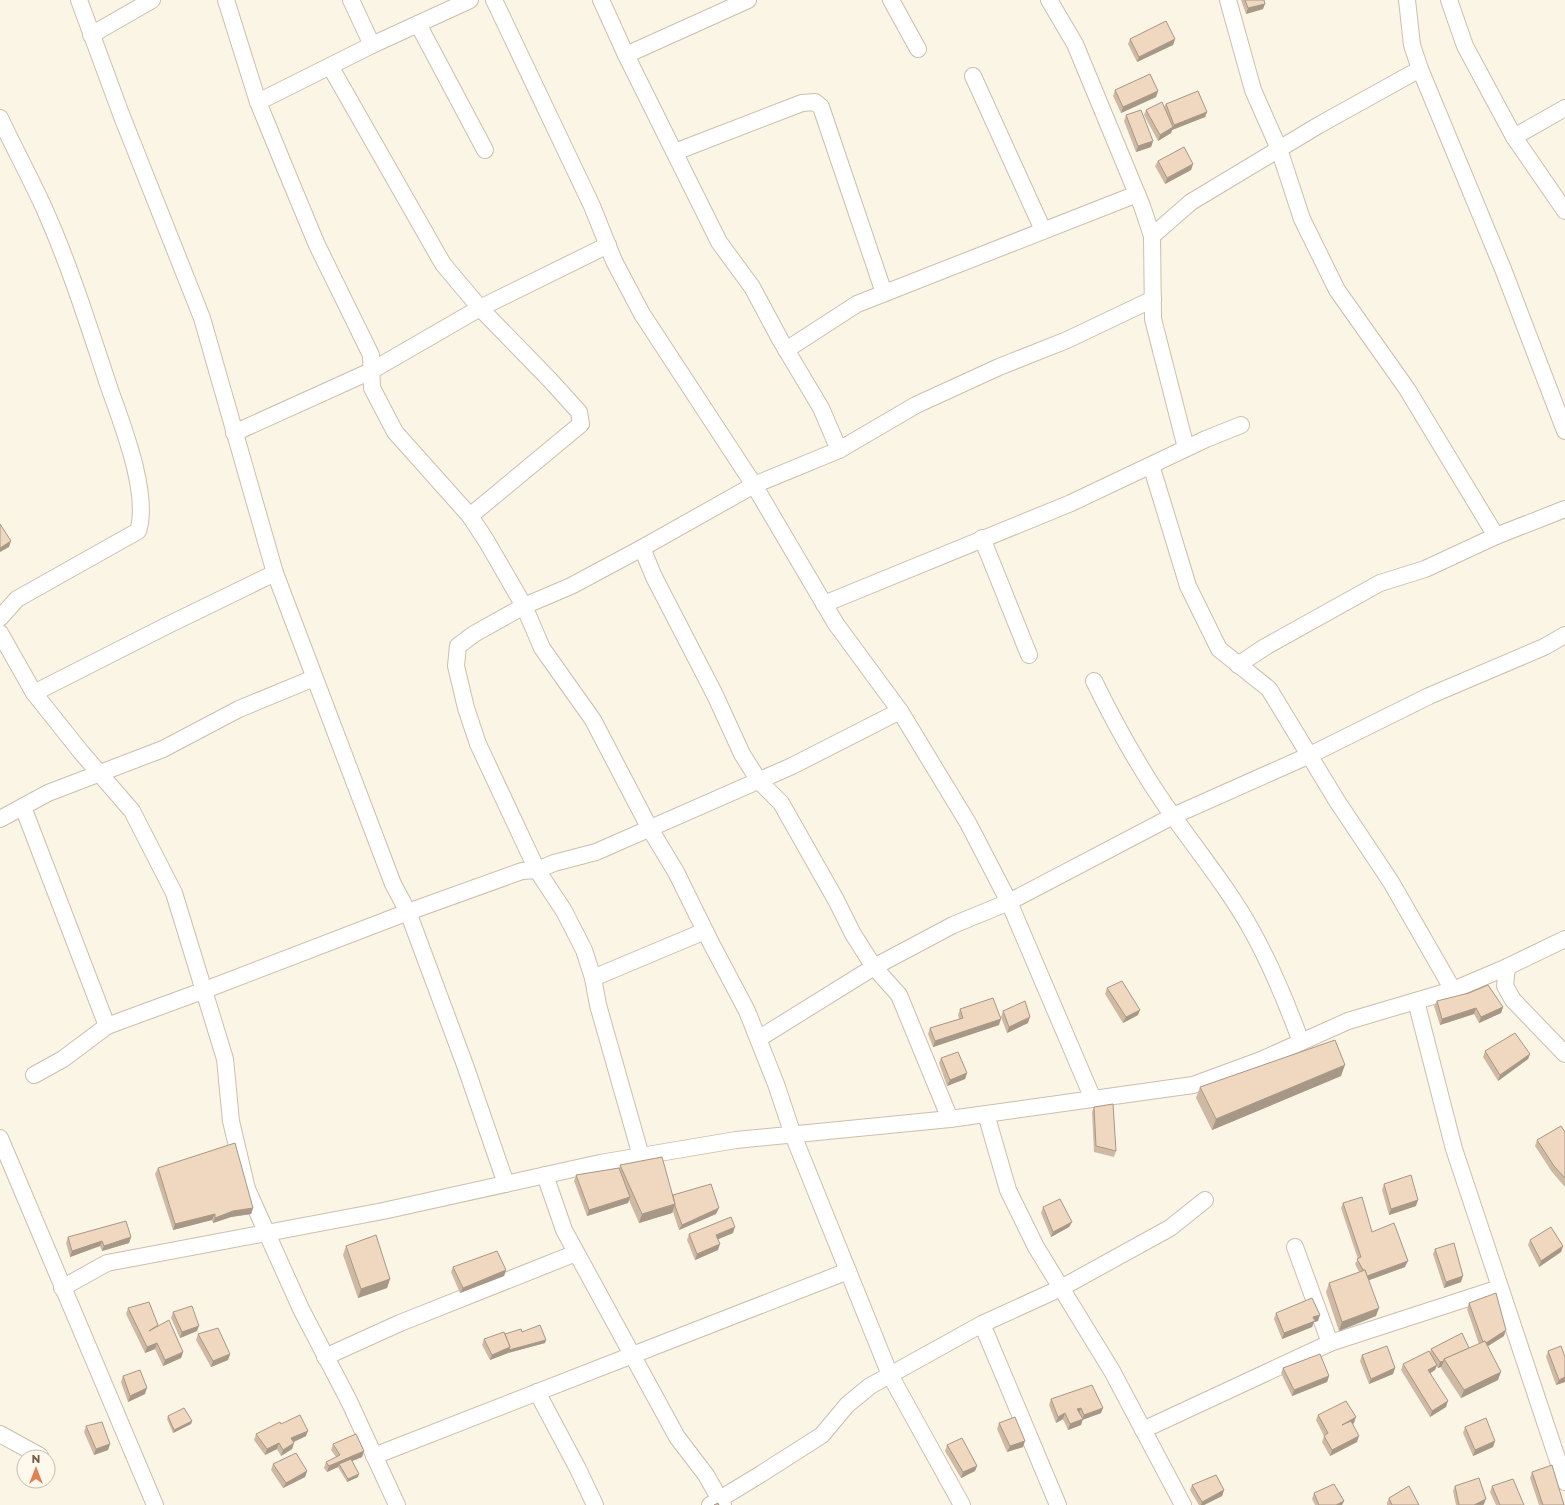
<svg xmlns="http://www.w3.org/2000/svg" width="1565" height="1505" viewBox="0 0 1565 1505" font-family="Montserrat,sans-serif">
  <rect width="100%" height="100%" fill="#fbf5e6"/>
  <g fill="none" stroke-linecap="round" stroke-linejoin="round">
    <!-- minor casing -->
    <g stroke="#ccbead" stroke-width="18">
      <g id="minor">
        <path d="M79 0 121 114 202 318 275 573 393 884 408 912 465 1065 506 1184"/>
        <path d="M226 0 258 102 285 168 317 245 371 355 372 388 395 432 470 516 487 542 524 606 542 648 593 720 650 829 676 872 711 943 747 1011 776 1084 793 1135 890 1375 962 1505"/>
        <path d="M351 0 372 45"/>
        <path d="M494 0 592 206 614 261 642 314 754 485 836 624 900 711 968 823 1009 902 1093 1099"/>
        <path d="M601 0 626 55 719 242 752 287 781 341 821 408 839 450"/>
        <path d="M891 0 918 49"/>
        <path d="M1049 0 1075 44 1142 206 1152 236"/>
        <path d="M1228 0 1253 90 1279 149 1302 219 1337 290 1407 389 1496 536"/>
        <path d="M1407 0 1412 45 1420 69 1503 269 1565 431"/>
        <path d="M1449 0 1465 46 1514 137 1565 211"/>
        <path d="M418 24 485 150"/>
        <path d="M91 35 152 0"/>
        <path d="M626 55 748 0"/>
        <path d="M330 66 443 264 480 308 550 380 579 412 581 424 470 516"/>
        <path d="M973 76 1043 230"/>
        <path d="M258 102 372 45 470 0"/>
        <path d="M0 118C14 148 30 177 44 208 70 266 89 327 109 387 122 424 150 494 138 531L17 599 0 618"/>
        <path d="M1514 137 1565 108"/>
        <path d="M675 152 802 103 815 102 821 107 884 293"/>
        <path d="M786 350 857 304 1137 194"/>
        <path d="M234 433 371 371 480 308 608 245"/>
        <path d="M1186 448 1153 319 1152 236 1191 202 1319 125 1420 69"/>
        <path d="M1151 465 1188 586 1219 649 1269 689 1337 801 1391 882 1453 990"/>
        <path d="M982 538 1029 655"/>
        <path d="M642 548 654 577 715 695 742 754 759 781 781 803 836 900 853 934 874 967 899 995 950 1119"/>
        <path d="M824 604 1071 503 1206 439 1241 425"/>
        <path d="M0 633 34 693 81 752 132 811 174 893 225 1059 231 1121 247 1189 301 1309 349 1401 397 1505"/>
        <path d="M1238 665 1265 647 1380 583 1425 569 1496 536 1565 509"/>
        <path d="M1094 681C1117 728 1142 773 1173 816 1200 854 1230 891 1252 931 1272 967 1287 1004 1301 1042"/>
        <path d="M34 693 166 626 275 573"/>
        <path d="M23 807 107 1026"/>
        <path d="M0 819 48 793 163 749 239 709 314 678"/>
        <path d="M1507 967 1505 986 1513 1000 1565 1054"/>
        <path d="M593 978 705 931"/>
        <path d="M1416 1001 1454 1149 1565 1482"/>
        <path d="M758 1039 874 967 953 925 1009 902 1173 816 1310 755 1429 696 1544 647 1565 635"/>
        <path d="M34 1075 63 1059 107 1026 205 990 408 912 522 871 537 870 554 863 596 852 792 766 900 711"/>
        <path d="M986 1114 1008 1190 1036 1247 1112 1371 1183 1505"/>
        <path d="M0 1138 155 1505"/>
        <path d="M641 1156 598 1005 593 978 584 950 564 911 537 870 478 744 466 708 456 666 458 646 474 634 524 606 571 586 642 548 754 485 839 450 916 405 999 367 1067 340 1153 299"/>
        <path d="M545 1175 564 1230 677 1437 706 1475 723 1505"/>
        <path d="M1295 1247 1330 1343"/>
        <path d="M62 1288 107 1263 383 1211 600 1163 736 1140 950 1119 1193 1085 1261 1060 1348 1021 1453 990 1507 967 1565 939"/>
        <path d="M982 1324 1058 1505"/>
        <path d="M325 1357 400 1323 576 1253"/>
        <path d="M537 1392 578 1469 595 1505"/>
        <path d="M1143 1430 1330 1343 1499 1288"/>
        <path d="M0 1434 40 1456"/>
        <path d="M374 1456 848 1271"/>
        <path d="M710 1505 761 1474 822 1435 847 1405 870 1386 982 1324 1061 1288 1170 1228 1205 1200"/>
      </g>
    </g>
    <!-- minor -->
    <use href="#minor" stroke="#fff" stroke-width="16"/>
  </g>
  <!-- wall -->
  <g fill="#cebaa4">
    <path d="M1241 0H1264L1263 9 1246 14Z"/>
    <path d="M1130 39H1175L1173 45 1137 62 1128 44Z"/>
    <path d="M1115 90 1158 91 1156 97 1121 113 1113 96Z"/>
    <path d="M1166 104 1207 112 1205 117 1172 130 1171 133 1158 141 1144 115 1146 110 1164 107Z"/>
    <path d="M1126 115 1153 141 1151 147 1136 152 1124 121Z"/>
    <path d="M1158 161 1193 164 1191 170 1165 184 1155 166Z"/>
    <path d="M1107 988 1138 1015 1123 1023 1105 994Z"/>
    <path d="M1437 1001 1503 1007 1501 1013 1479 1023 1474 1014 1440 1025 1434 1006Z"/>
    <path d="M960 1009 999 1025 933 1047 928 1034 930 1028 959 1019 958 1015Z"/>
    <path d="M1003 1011 1028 1023 1007 1033 1001 1017Z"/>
    <path d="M1485 1051 1530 1054 1528 1059 1498 1081 1483 1057Z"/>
    <path d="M941 1058 967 1073 965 1079 947 1086 939 1063Z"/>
    <path d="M1341 1076 1212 1130 1196 1098 1200 1087Z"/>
    <path d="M1094 1107 1116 1151 1114 1157 1094 1152 1092 1112Z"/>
    <path d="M1565 1132V1187L1552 1172 1535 1146 1537 1140Z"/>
    <path d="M620 1165 673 1195 716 1214 679 1230 673 1212 672 1213 639 1223 629 1200 628 1203 587 1216 574 1181 576 1175 619 1168Z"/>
    <path d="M158 1168 253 1208 251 1214 231 1217 213 1223 212 1220 173 1230 155 1174Z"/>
    <path d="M1384 1184 1416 1206 1389 1215 1382 1190Z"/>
    <path d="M1343 1203 1372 1232 1405 1267 1369 1280 1376 1316 1339 1331 1326 1292 1329 1283 1359 1272 1355 1264 1358 1259 1341 1208Z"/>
    <path d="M1043 1207 1072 1222 1069 1227 1051 1237 1041 1213Z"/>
    <path d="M733 1233 718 1239V1250L695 1260 687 1240 689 1234Z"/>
    <path d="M68 1237H131L129 1243 102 1251 100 1246 70 1257 66 1243Z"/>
    <path d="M1530 1240 1563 1246 1561 1252 1539 1267 1528 1245Z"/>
    <path d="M346 1246 390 1279 387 1288 358 1298 343 1255Z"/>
    <path d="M1435 1249 1461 1282 1444 1288 1433 1254Z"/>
    <path d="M453 1267 506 1270 504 1276 460 1293 451 1272Z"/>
    <path d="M1469 1303 1504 1336 1487 1346 1498 1380 1461 1398 1441 1368V1367L1438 1368 1436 1366 1435 1370 1430 1373 1446 1407 1430 1417 1401 1370 1403 1364 1430 1353 1431 1349 1469 1348 1479 1344 1467 1309Z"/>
    <path d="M128 1308 157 1327 183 1352 181 1358 163 1366 155 1349 145 1353 126 1314Z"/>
    <path d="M173 1312 197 1331 180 1338 171 1318Z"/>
    <path d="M1276 1313 1318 1321 1314 1322 1312 1327 1282 1339 1274 1319Z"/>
    <path d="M522 1332 546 1340 545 1343 508 1353 490 1360 482 1345 484 1339 505 1334Z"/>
    <path d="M198 1334 230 1354 228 1360 211 1367 196 1340Z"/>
    <path d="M1548 1351 1565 1357V1382L1556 1385 1546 1357Z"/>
    <path d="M1362 1355 1395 1368 1393 1374 1369 1384 1360 1361Z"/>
    <path d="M1283 1368 1329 1376 1327 1382 1292 1396 1281 1373Z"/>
    <path d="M123 1376 145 1394 128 1402 121 1382Z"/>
    <path d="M1051 1399 1101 1413 1082 1420 1081 1425 1068 1430 1063 1419 1056 1423 1049 1405Z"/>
    <path d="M1318 1415 1354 1423 1353 1424 1357 1442 1330 1456 1322 1442 1324 1436 1316 1420Z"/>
    <path d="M168 1416 192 1421 191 1424 173 1433 167 1419Z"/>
    <path d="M999 1423 1023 1447 1007 1452 997 1429Z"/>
    <path d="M281 1424 306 1436 294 1442 292 1449 281 1456 277 1449 265 1455 254 1440 256 1434Z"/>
    <path d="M86 1426 110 1444 108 1450 94 1455 84 1432Z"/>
    <path d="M1465 1427 1495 1441 1493 1447 1473 1456 1463 1433Z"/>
    <path d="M333 1444 364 1451 362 1457 352 1461 358 1477 347 1482 338 1467 327 1472 324 1468 326 1462 336 1457 331 1450Z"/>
    <path d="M947 1445 977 1466 975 1471 961 1478 945 1451Z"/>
    <path d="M273 1464 307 1471 305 1477 283 1488 271 1470Z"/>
    <path d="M1532 1472 1564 1505H1539L1530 1478Z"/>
    <path d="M1192 1485 1224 1490 1222 1496 1204 1505H1199L1190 1490Z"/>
    <path d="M1455 1486 1484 1504 1483 1505H1456L1453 1491Z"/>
    <path d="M1492 1486 1524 1505H1496L1490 1492Z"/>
    <path d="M1314 1493 1344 1501 1342 1505H1315L1312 1499Z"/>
    <path d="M1389 1498 1419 1505H1387V1503Z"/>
  </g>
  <!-- shaded-wall -->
  <g fill="#a79786">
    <path d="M1265 4 1263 9 1246 14 1248 8Z"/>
    <path d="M1175 39 1173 45 1137 62 1139 57Z"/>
    <path d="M1158 91 1156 97 1121 113 1123 107Z"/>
    <path d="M1207 112 1205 117 1172 130 1171 133 1158 141 1160 135 1173 127 1174 125Z"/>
    <path d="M1153 141 1151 147 1136 152 1138 146Z"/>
    <path d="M1193 164 1191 170 1165 184 1167 178Z"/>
    <path d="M11 541 9 547 0 552V548Z"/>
    <path d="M1503 1007 1501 1013 1479 1023 1481 1017Z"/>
    <path d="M1476 1008 1474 1014 1440 1025 1442 1019Z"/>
    <path d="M1140 1010 1138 1015 1123 1023 1126 1017Z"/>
    <path d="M1030 1017 1028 1023 1007 1033 1009 1027Z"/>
    <path d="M1001 1019 999 1025 933 1047 935 1041Z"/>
    <path d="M1530 1054 1528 1059 1498 1081 1500 1075Z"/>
    <path d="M1345 1065 1341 1076 1212 1130 1216 1119Z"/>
    <path d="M967 1073 965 1079 947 1086 950 1080Z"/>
    <path d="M630 1197 628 1203 587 1216 589 1210Z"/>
    <path d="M1418 1200 1416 1206 1389 1215 1391 1209Z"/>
    <path d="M675 1204 672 1213 639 1223 642 1214Z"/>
    <path d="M253 1208 251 1214 231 1217 213 1223 215 1218 233 1211Z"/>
    <path d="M719 1208 716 1214 679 1230 682 1225Z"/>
    <path d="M215 1214 212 1220 173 1230 175 1224Z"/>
    <path d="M1072 1222 1069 1227 1051 1237 1053 1232Z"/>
    <path d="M735 1227 733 1233 714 1241 716 1235Z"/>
    <path d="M131 1237 129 1243 102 1251 104 1246Z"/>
    <path d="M102 1241 100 1246 70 1257 72 1251Z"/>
    <path d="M720 1244 718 1250 695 1260 697 1254Z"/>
    <path d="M1563 1246 1561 1252 1539 1267 1541 1261Z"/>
    <path d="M1408 1261 1405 1267 1364 1282 1366 1276Z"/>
    <path d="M506 1270 504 1276 460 1293 463 1288Z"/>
    <path d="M1463 1276 1461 1282 1444 1288 1446 1282Z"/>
    <path d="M390 1279 387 1288 358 1298 361 1289Z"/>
    <path d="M1379 1308 1376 1316 1339 1331 1342 1322Z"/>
    <path d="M1320 1315 1318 1321 1314 1322 1312 1327 1282 1339 1284 1333 1313 1317Z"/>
    <path d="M199 1326 197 1331 180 1338 182 1332Z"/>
    <path d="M1506 1330 1504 1336 1482 1350 1484 1344Z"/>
    <path d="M546 1340 545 1343 508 1353 490 1360 492 1355 510 1347Z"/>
    <path d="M157 1343 155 1349 145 1353 147 1347Z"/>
    <path d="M183 1352 181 1358 163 1366 165 1360Z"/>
    <path d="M230 1354 228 1360 211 1367 213 1361Z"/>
    <path d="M1444 1361 1441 1367 1438 1368 1440 1362Z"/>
    <path d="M1437 1365 1435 1370 1426 1376 1428 1370Z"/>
    <path d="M1395 1368 1393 1374 1369 1384 1371 1379Z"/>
    <path d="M1501 1372 1498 1380 1461 1398 1464 1390Z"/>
    <path d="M1329 1376 1327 1382 1292 1396 1294 1390Z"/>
    <path d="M1565 1377V1382L1556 1385 1559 1380Z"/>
    <path d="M147 1388 145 1394 128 1402 130 1396Z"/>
    <path d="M1448 1401 1446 1407 1430 1417 1432 1411Z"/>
    <path d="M1081 1408 1079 1414 1077 1409Z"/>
    <path d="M1103 1408 1101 1413 1082 1420 1084 1415Z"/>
    <path d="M1065 1413 1063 1419 1056 1423 1058 1417Z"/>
    <path d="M1356 1417 1354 1423 1340 1431 1342 1425Z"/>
    <path d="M1083 1419 1081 1425 1068 1430 1070 1424Z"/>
    <path d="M192 1421 191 1424 173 1433 174 1430Z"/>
    <path d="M308 1431 306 1436 289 1444 291 1438Z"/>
    <path d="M1359 1436 1357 1442 1330 1456 1332 1450Z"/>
    <path d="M1025 1441 1023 1447 1007 1452 1010 1446Z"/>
    <path d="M1495 1441 1493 1447 1473 1456 1475 1450Z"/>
    <path d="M279 1443 277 1449 265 1455 267 1449Z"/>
    <path d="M294 1443 292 1449 281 1456 283 1450Z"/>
    <path d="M110 1444 108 1450 94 1455 96 1449Z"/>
    <path d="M364 1451 362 1457 340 1466 339 1464 338 1467 327 1472 329 1466Z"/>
    <path d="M977 1466 975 1471 961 1478 963 1472Z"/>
    <path d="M307 1471 305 1477 283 1488 286 1483Z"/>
    <path d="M359 1474 358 1477 347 1482 348 1479Z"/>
    <path d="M1224 1490 1222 1496 1204 1505H1201L1202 1502Z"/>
    <path d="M1486 1499 1484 1504 1483 1505H1474Z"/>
    <path d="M1344 1501 1342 1505H1336Z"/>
  </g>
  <!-- building -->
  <g fill="#efd8bf" stroke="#a79786">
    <path d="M1245 0H1264L1265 4 1248 8Z"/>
    <path d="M1166 21 1175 39 1139 57 1130 39Z"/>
    <path d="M1150 74 1158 91 1123 107 1115 90Z"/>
    <path d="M1198 91 1207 112 1174 125 1166 104Z"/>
    <path d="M1162 102 1173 127 1160 135 1146 110Z"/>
    <path d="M1141 110 1153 141 1138 146 1126 115Z"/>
    <path d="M1184 147 1193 164 1167 178 1158 161Z"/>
    <path d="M0 524 11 541 0 548Z"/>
    <path d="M1122 981 1140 1010 1126 1017 1107 988Z"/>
    <path d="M1488 985 1503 1007 1481 1017 1476 1008 1442 1019 1437 1001 1469 993Z"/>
    <path d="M993 998 1001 1019 935 1041 930 1028 963 1018 960 1009Z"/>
    <path d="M1025 1001 1030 1017 1009 1027 1003 1011Z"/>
    <path d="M1515 1033 1530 1054 1500 1075 1485 1051Z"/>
    <path d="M1335 1040 1345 1065 1216 1119 1200 1087Z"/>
    <path d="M958 1052 967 1073 950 1080 941 1058Z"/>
    <path d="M1113 1104 1116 1151 1096 1146 1094 1107Z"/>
    <path d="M1561 1126 1565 1132V1178L1554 1166 1537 1140Z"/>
    <path d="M235 1143 253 1208 233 1211 215 1218V1214L175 1224 158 1168Z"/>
    <path d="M662 1157 675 1204 642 1214 620 1165Z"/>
    <path d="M619 1168 630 1197 589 1210 576 1175Z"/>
    <path d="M1411 1175 1418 1200 1391 1209 1384 1184Z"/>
    <path d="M711 1184 719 1208 682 1225 675 1206V1204L673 1195Z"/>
    <path d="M1362 1197 1372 1232 1394 1223 1408 1261 1367 1276 1365 1270H1363L1357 1259 1361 1257 1343 1203Z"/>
    <path d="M1060 1199 1072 1222 1053 1232 1043 1207Z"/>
    <path d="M731 1217 735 1227 716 1235 720 1244 697 1254 689 1234Z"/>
    <path d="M126 1221 131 1237 104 1246 102 1241 72 1251 68 1237Z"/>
    <path d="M1551 1227 1563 1246 1541 1261 1530 1240Z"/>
    <path d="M376 1235 390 1279 361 1289 346 1246Z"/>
    <path d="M1454 1243 1463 1276 1446 1282 1435 1249Z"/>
    <path d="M497 1251 506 1270 463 1288 453 1267Z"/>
    <path d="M1365 1270 1379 1308 1342 1322 1329 1283Z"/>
    <path d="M1496 1293 1506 1330 1486 1343 1485 1341 1483 1342 1469 1303Z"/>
    <path d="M1312 1298 1320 1315 1313 1317 1315 1321 1284 1333 1276 1313Z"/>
    <path d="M149 1302 158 1325 149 1331 169 1320 183 1352 165 1360 157 1343 147 1347 128 1308Z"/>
    <path d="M192 1306 199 1326 182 1332 173 1312Z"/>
    <path d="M540 1325 546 1340 509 1350 510 1347 505 1334 521 1329 522 1332Z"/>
    <path d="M218 1328 230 1354 213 1361 198 1334Z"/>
    <path d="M504 1332 510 1347 492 1355 484 1339Z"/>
    <path d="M1462 1333 1469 1348 1444 1359V1361L1440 1362 1431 1349Z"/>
    <path d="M1485 1341 1501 1372 1464 1390 1444 1359Z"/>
    <path d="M1387 1346 1395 1368 1371 1379 1362 1355Z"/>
    <path d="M1561 1346 1565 1357V1377L1559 1380 1548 1351Z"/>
    <path d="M1429 1351 1437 1365 1428 1370 1448 1401 1432 1411 1403 1364Z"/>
    <path d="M1320 1354 1329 1376 1294 1390 1283 1368Z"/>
    <path d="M140 1370 147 1388 130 1396 123 1376Z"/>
    <path d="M1092 1385 1103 1408 1084 1415 1081 1408 1077 1409 1083 1419 1070 1424 1065 1413 1058 1417 1051 1399Z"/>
    <path d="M1346 1401 1356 1417 1342 1425 1351 1421 1359 1436 1332 1450 1324 1436 1328 1433 1318 1415Z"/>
    <path d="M184 1408 192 1421 174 1430 168 1416Z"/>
    <path d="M300 1415 308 1431 291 1438 294 1443 283 1450 279 1443 267 1449 256 1434 280 1422 281 1424Z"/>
    <path d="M1015 1417 1025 1441 1010 1446 999 1423Z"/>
    <path d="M1486 1418 1495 1441 1475 1450 1465 1427Z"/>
    <path d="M102 1422 110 1444 96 1449 86 1426Z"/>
    <path d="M356 1434 364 1451 329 1466 326 1462 340 1455 333 1444Z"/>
    <path d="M962 1438 977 1466 963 1472 947 1445Z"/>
    <path d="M296 1453 307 1471 286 1483 273 1464Z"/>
    <path d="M351 1459 359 1474 348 1479 339 1464Z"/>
    <path d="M1552 1465 1564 1505H1543L1532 1472Z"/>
    <path d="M1216 1475 1224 1490 1202 1502 1192 1485Z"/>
    <path d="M1479 1478 1486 1499 1474 1505H1459L1455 1486Z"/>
    <path d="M1513 1479 1524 1505H1500L1492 1486Z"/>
    <path d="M1334 1484 1344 1501 1336 1505H1319L1314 1493Z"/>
    <path d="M1409 1486 1419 1505H1392L1389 1498Z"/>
    <path d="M718 1503 719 1505H714Z"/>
  </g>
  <!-- north arrow -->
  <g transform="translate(36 1469)"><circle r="19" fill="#fef9ec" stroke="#c6bbac"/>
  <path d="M0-3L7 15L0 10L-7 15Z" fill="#de8252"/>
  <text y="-6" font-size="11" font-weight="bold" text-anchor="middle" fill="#735e4c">N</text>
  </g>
</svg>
